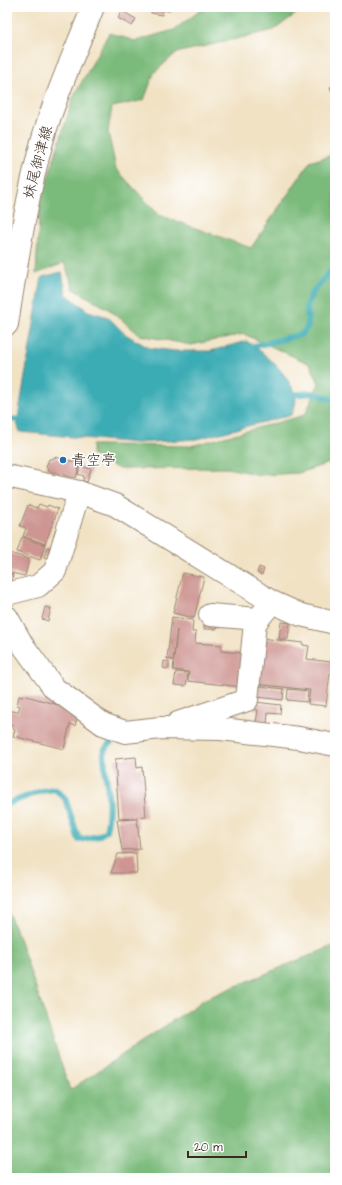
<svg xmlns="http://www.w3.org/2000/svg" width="342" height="1185" viewBox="0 0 342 1185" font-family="'Architects Daughter','Klee One',sans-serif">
  <rect width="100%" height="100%" fill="#fff"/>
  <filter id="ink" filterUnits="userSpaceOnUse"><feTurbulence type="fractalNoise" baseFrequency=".025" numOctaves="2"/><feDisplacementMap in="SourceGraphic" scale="8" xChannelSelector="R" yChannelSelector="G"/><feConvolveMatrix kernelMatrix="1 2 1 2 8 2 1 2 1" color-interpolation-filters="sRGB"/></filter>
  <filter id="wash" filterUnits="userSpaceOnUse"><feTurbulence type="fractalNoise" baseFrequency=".012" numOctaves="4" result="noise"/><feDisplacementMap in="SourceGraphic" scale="16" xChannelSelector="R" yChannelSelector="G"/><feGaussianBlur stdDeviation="0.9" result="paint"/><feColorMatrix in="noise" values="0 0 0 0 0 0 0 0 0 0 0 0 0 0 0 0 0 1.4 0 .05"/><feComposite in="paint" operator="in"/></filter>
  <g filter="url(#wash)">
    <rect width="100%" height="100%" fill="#f1e2c4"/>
    <!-- forest -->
    <g fill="#7aba7a" stroke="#5a724c">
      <path d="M205 7H305L274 30 176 53 154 73 144 100 112 107 108 132 116 169 159 215 251 248 310 162 335 154V461L299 473 261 475 227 468 119 469 92 455V445L191 446 305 415 319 383 310 364 244 334 191 345 140 335 110 310 74 289 64 263 36 274 40 204 73 98 109 33 135 41 174 30Z"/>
      <path d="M7 910 19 938 70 1090 205 999 335 945V1178H7Z"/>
    </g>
    <!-- water -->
    <path fill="#3aabb4" stroke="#3a6a69" d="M62 272 66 294 88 311 108 317 125 334 149 348 175 351H211L246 341C264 352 285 371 294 391 298 399 295 407 291 415L197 439 136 443 20 432 17 423 42 277Z"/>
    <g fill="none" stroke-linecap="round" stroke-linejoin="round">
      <!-- stream -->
      <g stroke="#3aabb4" stroke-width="6">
        <path d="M247 348 302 334 308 326 307 306 312 293 335 266"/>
        <path d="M288 395 312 393 335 400"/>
        <path d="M11 419 25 421"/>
        <path d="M7 804 41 791 55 789 65 798 79 840 98 836 106 831C113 803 104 778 104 750L114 739"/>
      </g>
    </g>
    <g id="blocks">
      <!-- building -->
      <g fill="#ce9592">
        <path d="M152 7H169V11L163 10 162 15 151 13Z"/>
        <path d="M122 11 136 19 132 26 118 18Z"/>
        <path d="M335 85V94L333 95 330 87Z"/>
        <path d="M54 457 80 463 76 478 48 471V468L46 467 49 459H53Z"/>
        <path d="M80 466 91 469 87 482 83 481 84 476 78 474Z"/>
        <path d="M39 504 47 507 48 505 58 509 45 544 23 536 26 528 20 526 28 505 37 508Z"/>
        <path d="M22 537 45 545 40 560 17 552Z"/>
        <path d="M47 547 53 549 50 559 44 557Z"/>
        <path d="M7 552 29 559 25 576 7 572Z"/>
        <path d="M259 567 264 569 262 575 257 573Z"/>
        <path d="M7 573 13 575 11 582 7 581Z"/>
        <path d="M183 573 204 577 194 618 173 613Z"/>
        <path d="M45 607 51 608 48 621 42 619Z"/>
        <path d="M172 617 193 620 192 632H196L195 643 222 645 221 651 243 653V687L188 681 189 672 173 670 177 630 173 660 167 659Z"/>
        <rect x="204" y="622" width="12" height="7"/>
        <path d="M281 622 290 623 288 639H279Z"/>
        <path d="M261 638 303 643V645L309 646 307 659 331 662 332 652H335V673H330L326 706 308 704 310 690 256 684Z"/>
        <path d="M164 661 169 662V669L163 668Z"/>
        <path d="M176 672 188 673 186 686 174 685Z"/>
        <path d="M258 686 284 689 283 700 257 697Z"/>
        <path d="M288 689 308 691 307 702 287 700Z"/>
        <path d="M23 695 69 708 78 714 75 726 70 724 64 749 13 736 15 730 13 729V726L7 724V710L18 712 20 706 17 705 19 696 23 697Z"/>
        <path d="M255 702 281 705 280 714 268 713 267 724 256 723 258 710 254 709Z"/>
        <path d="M136 757 137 768 142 767 146 817 119 819 115 759Z"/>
        <path d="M137 819 140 849 122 850 117 820Z"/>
        <path d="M136 853 137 873H111L118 854Z"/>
      </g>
    </g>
  </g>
  <g filter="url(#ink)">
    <use href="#blocks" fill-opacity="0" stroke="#968671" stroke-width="1"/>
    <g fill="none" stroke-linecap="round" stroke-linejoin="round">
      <!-- minor casing -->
      <g stroke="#968671" stroke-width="24">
        <g id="minor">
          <path d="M7 476 79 492 115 505 272 602 301 615 335 623"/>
          <path d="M7 594 38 586 55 571 79 492"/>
          <path d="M210 615 258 619"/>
          <path d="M7 617 22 644 54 688 103 724 125 732 161 728 221 729 299 738 335 745"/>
          <path d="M178 723 247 700 255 623 272 602"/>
        </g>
      </g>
      <!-- primary casing -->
      <g stroke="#968671" stroke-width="24">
        <path id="primary" d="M7 324C17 261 26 199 43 138 56 93 76 50 93 7"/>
      </g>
      <!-- minor -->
      <use href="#minor" stroke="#fff" stroke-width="22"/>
      <!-- primary -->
      <use href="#primary" stroke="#fff" stroke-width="22"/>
    </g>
  </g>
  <!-- markers -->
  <circle fill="#1f6fb2" stroke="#fff" stroke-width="1.5" cx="63" cy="460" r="4"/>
  <g text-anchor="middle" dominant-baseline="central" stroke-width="3" stroke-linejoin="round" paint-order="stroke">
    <!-- street labels -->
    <g font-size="15" fill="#3b2a1e" stroke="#fff">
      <text transform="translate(38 162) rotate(-75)">妹尾御津線</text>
    </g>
    <!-- poi labels -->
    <g font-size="15" fill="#3b2a1e" stroke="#fff" text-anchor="start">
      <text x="71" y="460">青空亭</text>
    </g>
  </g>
  <!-- margin -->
  <rect width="342" height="1185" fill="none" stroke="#fff" stroke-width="24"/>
  <!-- scale -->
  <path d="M188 1151v6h58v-6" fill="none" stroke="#3b2a1e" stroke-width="2"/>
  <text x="194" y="1151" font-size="12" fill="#3b2a1e" stroke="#ffffff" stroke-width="3" paint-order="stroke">20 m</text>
</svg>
